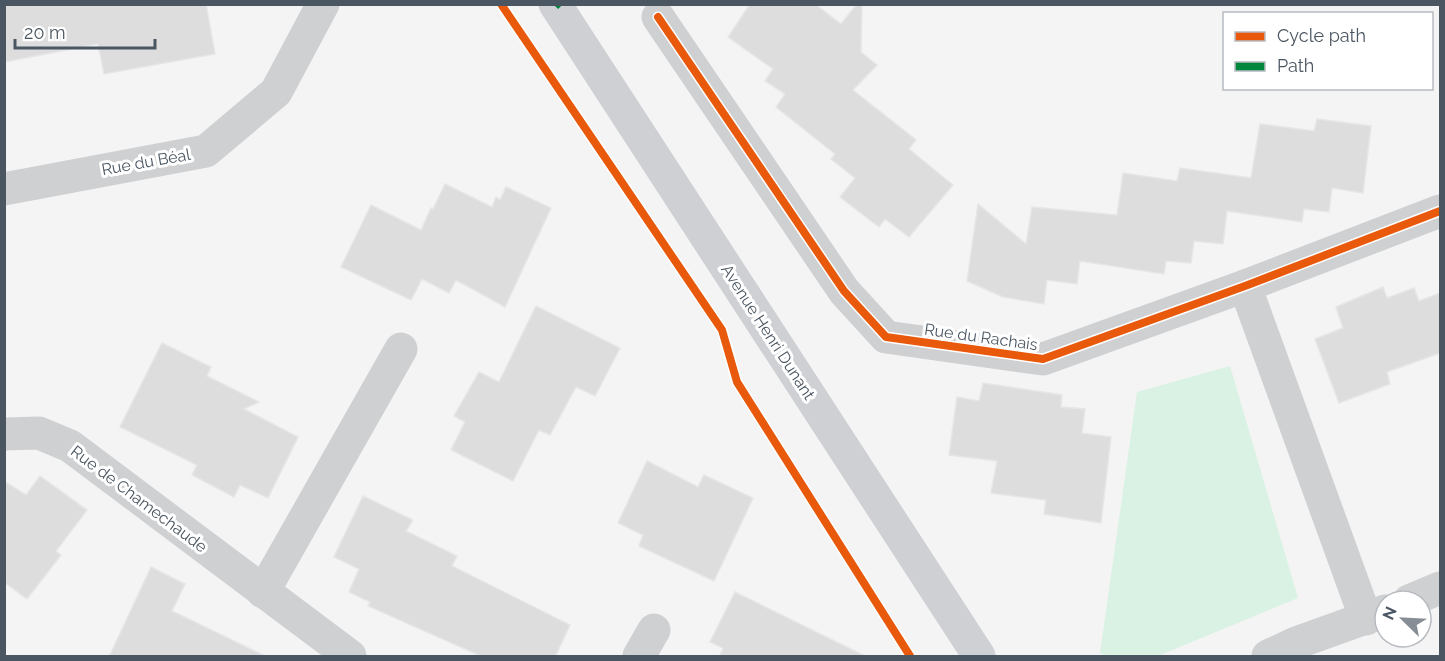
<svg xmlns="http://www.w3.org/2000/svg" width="1445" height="661" viewBox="0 0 1445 661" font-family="Raleway,sans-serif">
  <rect width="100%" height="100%" fill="#f4f4f4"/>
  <!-- green -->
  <path fill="#d9f2e3" d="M1230 366 1298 598 1158 656H1107L1100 653 1137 392Z"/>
  <!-- building -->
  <g fill="#ddddde" stroke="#e5e6e7" stroke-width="1.5">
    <path d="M4 4H206L215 54 104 74 98 44 4 62Z"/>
    <path d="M750 4H815L841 24 857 4H862L861 52 877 65 853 90 916 140 909 149 953 185 909 237 885 219 879 227 840 197 855 178 831 159 835 154 776 107 785 94 765 81 773 69 728 37Z"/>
    <path d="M1317 119 1371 126 1363 193 1332 188 1329 212 1304 209 1302 222 1227 211 1223 244 1194 241 1191 263 1166 261 1164 274 1080 261 1077 284 1047 280 1044 304 1003 297 967 281 978 204 1026 244 1032 207 1117 215 1123 173 1177 181 1180 168 1251 178 1260 124 1314 131Z"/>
    <path d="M445 184 492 207 496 197 500 200 506 187 551 208 505 307 456 280 449 293 422 279 411 300 341 267 371 205 421 230 431 208 433 209Z"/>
    <path d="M1383 287 1387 298 1414 288 1419 301 1440 293V353L1387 372 1390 384 1339 403 1315 339 1343 328 1336 307Z"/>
    <path d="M536 306 620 348 595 396 576 387 550 435 539 430 513 481 451 450 465 422 454 416 479 372 499 382Z"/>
    <path d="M162 343 211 367 207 376 259 402 244 409 298 437 268 498 240 485 234 497 192 475 197 465 120 427Z"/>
    <path d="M983 383 1062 395 1061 407 1085 409 1082 433 1111 437 1101 523 1044 514 1046 500 991 493 997 461 949 455 957 397 979 401Z"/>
    <path d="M647 461 698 487 704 475 753 498 714 581 639 546 643 535 618 523Z"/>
    <path d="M40 476 87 510 56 551 61 555 27 599 4 582V481L26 495Z"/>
    <path d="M363 496 413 520 406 531 457 556 452 566 570 625 555 657H483L368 606 370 602 349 592 359 569 334 557Z"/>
    <path d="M151 567 185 584 172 611 267 657H109Z"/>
    <path d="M735 592 867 657H719L723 648 710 642Z"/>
  </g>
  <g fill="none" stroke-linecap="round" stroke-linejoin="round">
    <!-- minor -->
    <g stroke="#ced0d2" stroke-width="33">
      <path d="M658 17 844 291 886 337 1043 359 1245 286 1440 211"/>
      <path d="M4 189 206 151 276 92 323 4"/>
      <path d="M1245 286 1366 619"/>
      <path d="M4 434 39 433 70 446 350 656"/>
      <path d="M263 592 401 349"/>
      <path d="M1409 601 1440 588"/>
      <path d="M639 656 654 630"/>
      <path d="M1268 656 1296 643 1385 611"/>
    </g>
    <!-- secondary -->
    <path stroke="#ced0d4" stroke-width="33" d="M555 4 979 656"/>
    <!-- quiet -->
    <path stroke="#00873e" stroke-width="6" stroke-dasharray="12 6" stroke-linecap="butt" d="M556 7 559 4"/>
    <!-- cycleway casing -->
    <g stroke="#fff" stroke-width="11">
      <g id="cycleway">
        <path d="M501 4 722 330 737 382 910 656"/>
        <path d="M658 17 844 291 886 337 1043 359 1245 286 1440 211"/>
      </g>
    </g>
    <!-- cycleway -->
    <use href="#cycleway" stroke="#e8590c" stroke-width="8"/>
  </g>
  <g text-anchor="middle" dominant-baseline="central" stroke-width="6" stroke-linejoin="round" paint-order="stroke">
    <!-- street labels -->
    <g font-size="16" fill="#4a5661" stroke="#fff">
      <text transform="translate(146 162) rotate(-10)">Rue du Béal</text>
      <text transform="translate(768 332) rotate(57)">Avenue Henri Dunant</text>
      <text transform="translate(981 337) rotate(8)">Rue du Rachais</text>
      <text transform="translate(139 499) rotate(37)">Rue de Chamechaude</text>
    </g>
  </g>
  <!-- border -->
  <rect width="1445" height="661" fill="none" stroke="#4a5661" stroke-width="12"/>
  <!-- legend -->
  <rect x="1223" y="12" width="210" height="78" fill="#ffffff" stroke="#b7bbc0" stroke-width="1.5"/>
  <rect x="1235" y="32" width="30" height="9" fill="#e8590c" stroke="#b7bbc0" stroke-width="1.5"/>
  <text x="1277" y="42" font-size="18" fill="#4a5661">Cycle path</text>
  <rect x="1235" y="62" width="30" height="9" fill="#00873e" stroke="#b7bbc0" stroke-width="1.5"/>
  <text x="1277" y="72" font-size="18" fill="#4a5661">Path</text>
  <!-- north arrow -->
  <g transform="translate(1403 619) rotate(294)"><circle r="28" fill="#ffffff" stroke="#b7bbc0" stroke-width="1.5"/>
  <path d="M0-4.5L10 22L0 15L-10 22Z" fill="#868d94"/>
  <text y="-9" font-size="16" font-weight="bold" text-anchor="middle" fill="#4a5661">N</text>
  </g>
  <!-- scale -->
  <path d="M15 39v9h140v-9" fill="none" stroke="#4a5661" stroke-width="3"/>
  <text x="24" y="39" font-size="18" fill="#4a5661" stroke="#ffffff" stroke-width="4.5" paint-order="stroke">20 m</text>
</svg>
